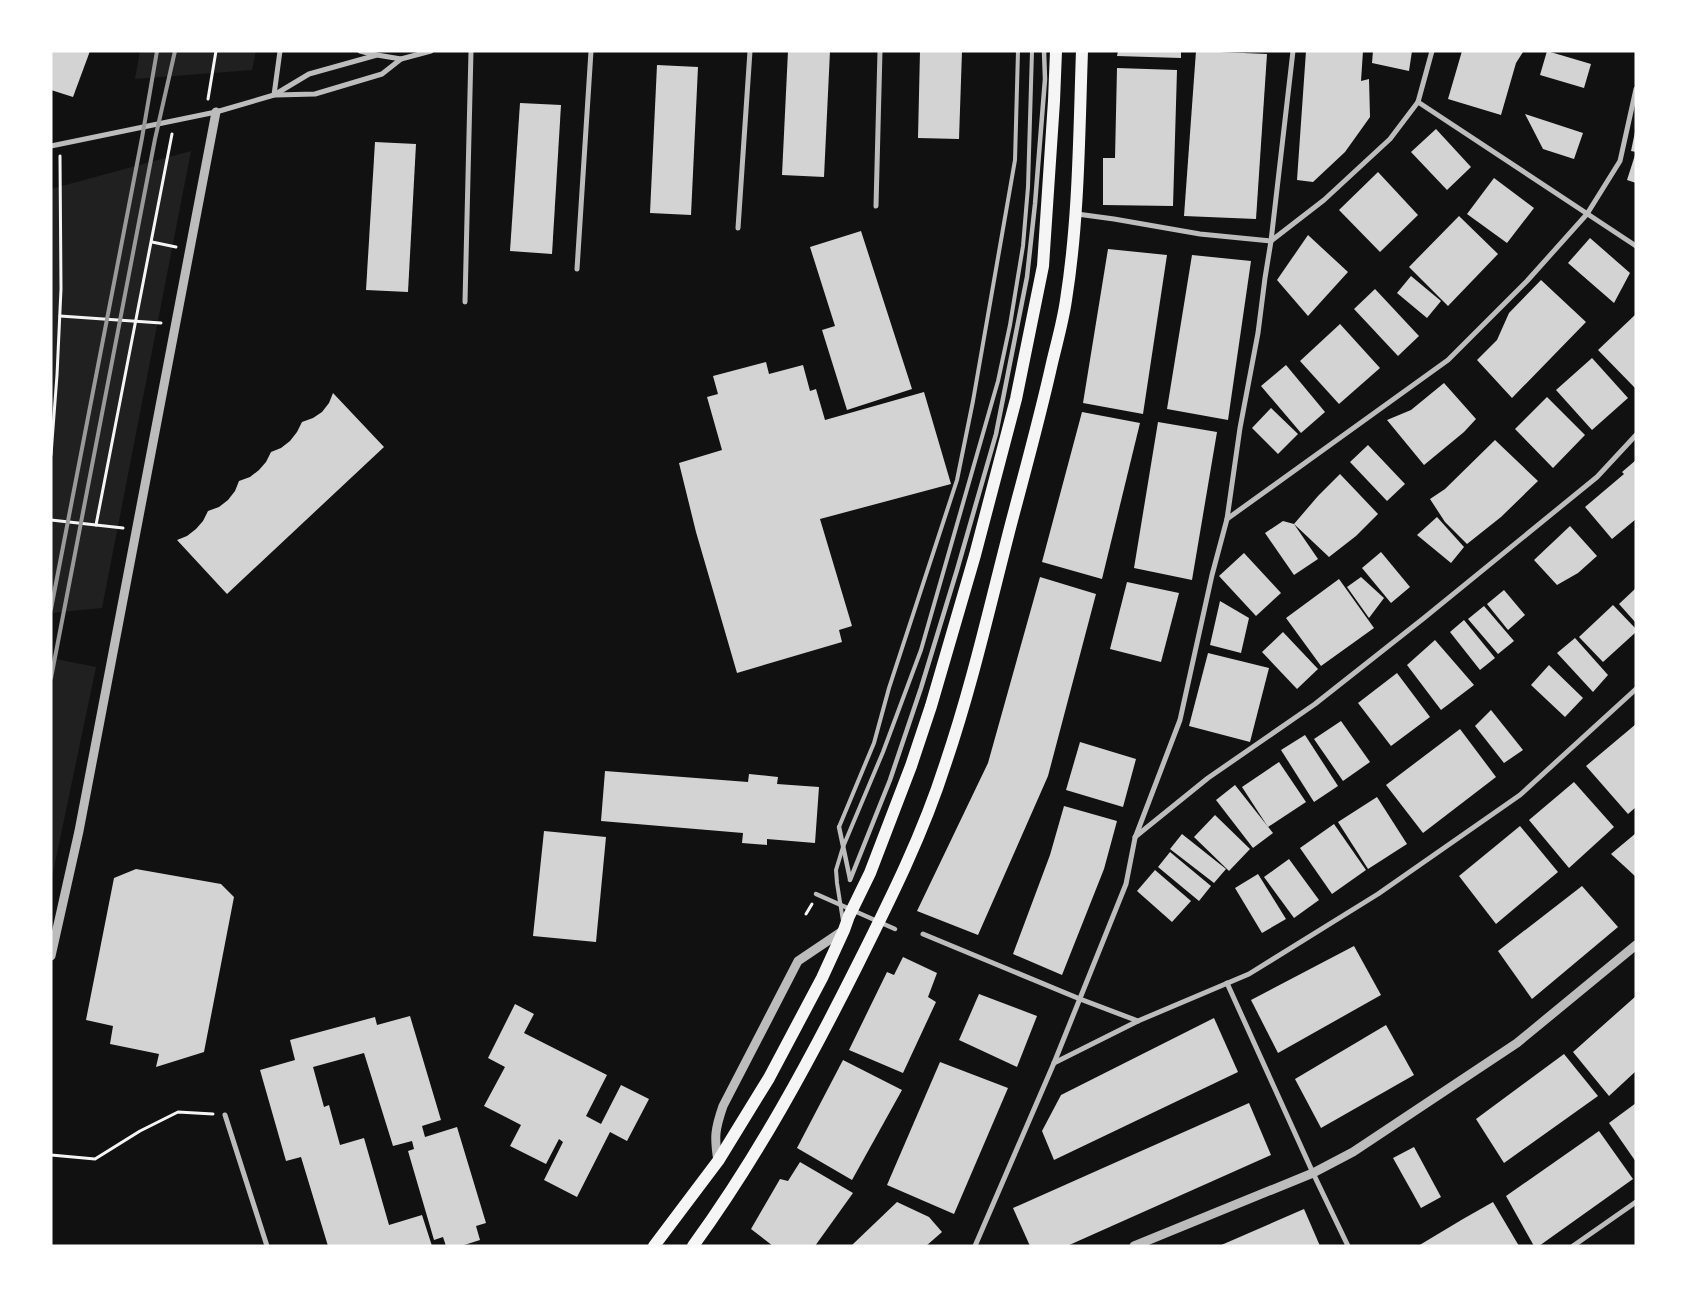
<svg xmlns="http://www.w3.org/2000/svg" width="1687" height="1297" viewBox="0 0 1687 1297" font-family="'Source Serif 4',serif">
  <rect width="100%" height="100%" fill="#111"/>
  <!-- green -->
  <g fill="#202020">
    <path d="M140 51H256L252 70 135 79Z"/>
    <path d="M191 151 102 608 51 613V189Z"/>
    <path d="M51 658 96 667 51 882Z"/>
  </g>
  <!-- building -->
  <g fill="#d3d3d3">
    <path d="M51 51H90L73 97 51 90Z"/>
    <path d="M788 51H830L824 177 782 175Z"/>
    <path d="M920 51H962L959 139 918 138Z"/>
    <path d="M1118 51H1181V58L1117 56Z"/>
    <path d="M1196 51 1267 54 1256 219 1184 216Z"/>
    <path d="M1306 51H1363L1361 81 1369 79 1370 117 1345 152 1313 182 1297 180Z"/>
    <path d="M1373 51H1412L1409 71 1372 63Z"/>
    <path d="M1462 51 1523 52 1516 63 1501 115 1448 99Z"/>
    <path d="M1547 51 1591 64 1584 88 1540 75Z"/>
    <path d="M657 65 698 67 691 215 650 213Z"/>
    <path d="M1117 68 1177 70 1173 206 1103 205V158H1115Z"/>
    <path d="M520 103 561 105 552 254 510 251Z"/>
    <path d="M1525 114 1583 133 1574 159 1543 149Z"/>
    <path d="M1436 129 1471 167 1447 190 1411 152Z"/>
    <path d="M1635 132H1636V183L1627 180 1636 152 1631 151Z"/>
    <path d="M375 142 416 144 408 292 366 290Z"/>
    <path d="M1378 172 1418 215 1380 252 1339 210Z"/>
    <path d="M1494 178 1534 208 1507 243 1467 214Z"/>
    <path d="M1459 216 1498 254 1448 306 1409 267Z"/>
    <path d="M861 231 912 389 847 410 822 330 835 326 810 247Z"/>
    <path d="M1308 235 1348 272 1308 316 1277 280Z"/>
    <path d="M1590 238 1630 273 1614 303 1568 263Z"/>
    <path d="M1108 249 1167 255 1143 414 1083 403Z"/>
    <path d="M1192 255 1251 261 1228 420 1167 409Z"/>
    <path d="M1411 276 1441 301 1427 318 1397 293Z"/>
    <path d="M1541 280 1586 322 1512 398 1477 360 1497 340 1509 313Z"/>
    <path d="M1375 289 1419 336 1398 356 1354 309Z"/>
    <path d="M1636 314V389L1598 350Z"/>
    <path d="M1340 324 1380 368 1339 404 1300 361Z"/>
    <path d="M1592 358 1628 398 1592 430 1556 390Z"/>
    <path d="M766 362 769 374 803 365 810 391 816 389 825 420 924 392 951 484 820 519 852 626 839 630 842 642 737 673 696 532 679 463 722 450 707 397 718 394 713 376Z"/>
    <path d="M1286 365 1325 412 1301 433 1261 386Z"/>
    <path d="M1444 383 1476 419 1464 432 1424 465 1387 420 1411 410Z"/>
    <path d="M333 393 384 447 227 594 177 540 187 536 196 529 203 521 208 511 219 507 228 500 235 491 239 481 250 477 259 470 266 462 271 452 281 448 290 441 297 432 302 422 313 418 322 412 329 403Z"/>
    <path d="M1547 397 1585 435 1553 468 1515 429Z"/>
    <path d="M1271 408 1298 434 1278 454 1252 428Z"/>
    <path d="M1082 412 1140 423 1102 579 1042 562Z"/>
    <path d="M1158 422 1217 432 1192 580 1134 568Z"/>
    <path d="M1495 440 1538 481 1501 517 1467 544 1445 522 1430 499 1445 489Z"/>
    <path d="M1368 445 1405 484 1387 501 1350 462Z"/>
    <path d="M1636 460V519L1612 539 1585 507 1624 474 1622 472Z"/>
    <path d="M1340 474 1378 514 1356 536 1329 557 1294 524 1318 559 1294 575 1265 533 1283 521 1294 524 1318 496Z"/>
    <path d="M1437 517 1464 547 1451 563 1417 535Z"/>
    <path d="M1570 526 1597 556 1578 573 1557 585 1534 560Z"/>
    <path d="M1381 552 1410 587 1391 603 1362 568Z"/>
    <path d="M1244 553 1281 593 1256 616 1219 576Z"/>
    <path d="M1040 577 1096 594 1048 776 978 935 917 911 988 763Z"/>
    <path d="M1361 577 1384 598 1369 618 1347 587Z"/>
    <path d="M1339 579 1374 628 1321 666 1286 618Z"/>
    <path d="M1127 582 1179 593 1161 662 1110 649Z"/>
    <path d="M1636 588V623L1619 604Z"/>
    <path d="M1504 590 1525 615 1508 630 1487 604Z"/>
    <path d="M1220 601 1249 618 1241 653 1210 645Z"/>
    <path d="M1613 605 1636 629V632L1603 662 1579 637Z"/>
    <path d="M1484 606 1514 641 1498 654 1468 619Z"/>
    <path d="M1464 620 1495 658 1480 670 1450 632Z"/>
    <path d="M1283 632 1318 669 1297 689 1262 652Z"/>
    <path d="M1575 638 1608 675 1593 692 1557 653Z"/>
    <path d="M1435 640 1474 685 1441 710 1407 665Z"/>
    <path d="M1208 653 1269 668 1250 742 1189 726Z"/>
    <path d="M1549 665 1583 698 1565 717 1531 685Z"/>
    <path d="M1397 673 1430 717 1391 746 1358 703Z"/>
    <path d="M1491 710 1523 750 1504 763 1475 726Z"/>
    <path d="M1341 721 1370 762 1343 781 1314 739Z"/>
    <path d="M1636 724V807L1628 814 1586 766Z"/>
    <path d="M1460 729 1496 777 1423 833 1386 785Z"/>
    <path d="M1305 735 1338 786 1314 802 1281 750Z"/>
    <path d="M1080 742 1136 759 1123 807 1066 790Z"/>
    <path d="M1279 762 1306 802 1268 827 1242 787Z"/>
    <path d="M605 771 748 782 749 774 778 777 777 784 819 787 815 843 767 839V845L742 843 743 833 601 821Z"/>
    <path d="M1574 782 1614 827 1569 868 1529 820Z"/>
    <path d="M1235 785 1273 833 1253 848 1216 800Z"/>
    <path d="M1377 797 1407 844 1368 869 1338 822Z"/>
    <path d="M1064 806 1117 821 1104 869 1062 975 1013 954 1050 855Z"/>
    <path d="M1215 815 1250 849 1229 871 1194 837Z"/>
    <path d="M1334 824 1366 870 1332 894 1300 848Z"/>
    <path d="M1520 826 1558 872 1496 924 1459 876Z"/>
    <path d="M544 831 606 837 596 942 533 936Z"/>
    <path d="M1636 833V877L1611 854Z"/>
    <path d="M1182 834 1226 869 1214 883 1170 849Z"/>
    <path d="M1170 852 1211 886 1199 901 1158 867Z"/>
    <path d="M1289 859 1319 900 1294 918 1264 877Z"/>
    <path d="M136 869 221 884 234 897 204 1052 156 1067 159 1054 110 1044 113 1026 86 1020 114 878Z"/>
    <path d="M1155 870 1191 901 1172 922 1137 891Z"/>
    <path d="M1258 874 1286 919 1262 933 1235 888Z"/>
    <path d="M1582 886 1618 927 1532 999 1498 951Z"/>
    <path d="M1354 946 1381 995 1278 1053 1251 1000Z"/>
    <path d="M903 957 937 973 928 997 936 1002 903 1073 849 1050 887 972 894 975Z"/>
    <path d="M979 994 1037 1016 1017 1067 959 1040Z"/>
    <path d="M1636 996V1071L1609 1096 1573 1052Z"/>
    <path d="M515 1004 534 1014 524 1033 607 1075 586 1116 601 1124 621 1085 649 1099 627 1141 610 1132 577 1197 544 1180 563 1142 559 1139 546 1164 510 1146 521 1125 484 1106 505 1067 488 1058Z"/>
    <path d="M410 1016 441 1120 422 1126 425 1137 457 1127 486 1223 476 1226 480 1240 461 1246H446L443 1237 434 1240 408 1151 414 1149 412 1141 393 1146 364 1053 313 1067 324 1107 329 1105 340 1145 364 1138 389 1225 422 1215 432 1246H328L301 1157 286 1161 260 1070 295 1060 290 1040 375 1017 377 1025Z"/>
    <path d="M1214 1018 1238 1072 1054 1160 1042 1131 1061 1095Z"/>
    <path d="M1386 1025 1414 1075 1321 1128 1295 1079Z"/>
    <path d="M1564 1054 1598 1096 1504 1163 1476 1119Z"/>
    <path d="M843 1060 902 1090 852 1180 797 1148Z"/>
    <path d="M940 1062 1008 1088 954 1214 887 1185Z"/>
    <path d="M1249 1103 1271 1155 1067 1246H1030L1013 1208Z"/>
    <path d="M1636 1103V1162L1609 1123Z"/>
    <path d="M1599 1131 1633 1179 1539 1246H1534L1506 1196Z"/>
    <path d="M1414 1147 1441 1197 1421 1208 1393 1158Z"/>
    <path d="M800 1162 853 1193 815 1246H773L751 1229 780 1179 788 1181Z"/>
    <path d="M897 1202 929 1217 942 1232 926 1246H851Z"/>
    <path d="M1493 1202 1519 1246H1418L1463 1219Z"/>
    <path d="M1304 1209 1320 1246H1219Z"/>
  </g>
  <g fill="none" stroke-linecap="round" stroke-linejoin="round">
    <!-- path -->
    <g stroke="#f5f5f5" stroke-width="3">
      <path d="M208 99 216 51"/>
      <path d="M152 242 176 247"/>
      <path d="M60 316 161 323"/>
      <path d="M51 455 57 375 61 289 60 156"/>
      <path d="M51 520 96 525"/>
      <path d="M123 528 96 525 172 134"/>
      <path d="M806 914 812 904"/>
      <path d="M51 1155 95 1159 140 1131 178 1112 213 1114"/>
    </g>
    <!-- service -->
    <g stroke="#bcbcbc" stroke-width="4">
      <path d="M839 827 874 743 889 688 957 480 973 401 1015 160 1018 51"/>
      <path d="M843 921 837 883 836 870 843 847 883 752 921 650 998 381 1010 325 1023 246 1028 187 1032 51"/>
    </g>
    <!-- pedestrian -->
    <g stroke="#bcbcbc" stroke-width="4.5">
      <path d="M839 827 850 879"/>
      <path d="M850 880 890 780 921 688 957 570 996 434 1027 277 1035 204 1045 79 1044 51"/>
      <path d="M816 894 895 929"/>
    </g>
    <!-- minor -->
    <g stroke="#bcbcbc" stroke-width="5">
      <path d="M360 51 376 55"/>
      <path d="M274 95 280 51"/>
      <path d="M276 95 315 94 382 74 401 59 431 51"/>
      <path d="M1418 102 1636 246"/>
      <path d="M51 146 216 112 274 95 309 74 377 55 401 59"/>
      <path d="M876 206 880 51"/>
      <path d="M1077 214 1114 219 1200 234 1271 241 1324 200 1390 139 1418 102 1432 51"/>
      <path d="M738 228 750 51"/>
      <path d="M577 269 591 51"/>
      <path d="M465 302 471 51"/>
      <path d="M1227 519 1448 360 1527 281 1587 214 1620 161 1636 89"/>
      <path d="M1135 837 1208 778 1315 704 1424 618 1597 477 1636 435"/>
      <path d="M923 934 1080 999 1138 1021"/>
      <path d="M1227 983 1313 1173 1348 1246"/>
      <path d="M1054 1063 1138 1021 1249 974 1378 894 1520 795 1636 689"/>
      <path d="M225 1115 267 1246"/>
      <path d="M975 1246 1054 1063 1126 884 1135 838 1180 720 1212 575 1227 519 1240 428 1258 333 1265 278 1271 241 1293 51"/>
      <path d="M1573 1246 1636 1202"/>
    </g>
    <!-- tertiary -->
    <g stroke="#bcbcbc" stroke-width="9">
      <path d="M51 956 79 831 216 112"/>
      <path d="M718 1161C714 1137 715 1129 723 1106L798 961 844 930"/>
      <path d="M1134 1246 1313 1173 1353 1152 1517 1043 1636 945"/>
    </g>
    <!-- primary -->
    <g stroke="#f5f5f5" stroke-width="12">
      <path d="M654 1246 718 1161 769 1078 822 978 844 930 849 916 870 873 911 766 931 706 975 555 1016 399 1043 266 1054 101 1056 51"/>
      <path d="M693 1246C757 1158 809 1062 858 964 890 900 923 834 945 765 972 686 990 605 1011 524 1025 471 1040 417 1052 363 1057 342 1063 321 1066 300 1079 218 1079 134 1082 51"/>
    </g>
    <!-- rail -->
    <g stroke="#9a9a9a" stroke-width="4">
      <path d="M51 609 142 138 157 51"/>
      <path d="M51 678 155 139 175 51"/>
    </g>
  </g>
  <!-- border -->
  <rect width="1687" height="1297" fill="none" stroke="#ffffff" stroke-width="105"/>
</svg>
